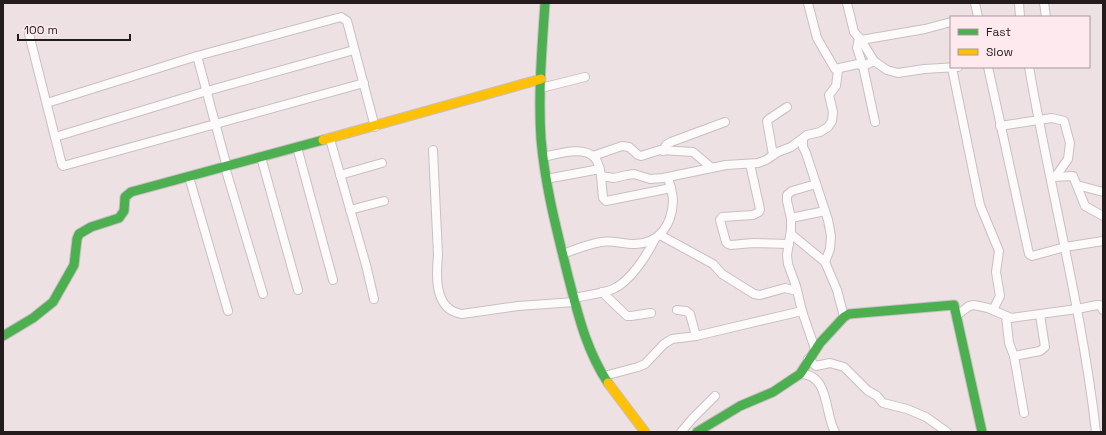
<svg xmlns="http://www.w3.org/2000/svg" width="1106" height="435" viewBox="0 0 1106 435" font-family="'Space Grotesk',sans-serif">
  <rect width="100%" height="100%" fill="#eee1e4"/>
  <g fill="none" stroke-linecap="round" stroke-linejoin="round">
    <!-- street casing -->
    <g stroke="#c9bfc1" stroke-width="10">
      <g id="street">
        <path d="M808 3 817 38 835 69 858 64 863 66 874 61"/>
        <path d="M847 3 854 32 861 40 874 61 887 70 898 73 924 69 958 67"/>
        <path d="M975 3 978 17"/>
        <path d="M1019 3 1020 17"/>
        <path d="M1044 3 1046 17"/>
        <path d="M29 34 62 165 63 166 364 83"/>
        <path d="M859 38 857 48 863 66 875 122"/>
        <path d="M861 40 925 29 951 22"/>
        <path d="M197 56 227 167"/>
        <path d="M988 67 1029 254 1032 256 1065 247 1103 241"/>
        <path d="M1029 67C1050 189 1082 309 1096 432"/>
        <path d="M952 68 980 205 999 251 996 272 1000 296 993 310"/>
        <path d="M541 88 585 77"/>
        <path d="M47 103 197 56 341 17 347 21 375 127"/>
        <path d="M1000 126 1052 118 1064 121 1070 143 1068 159 1056 176"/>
        <path d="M55 137 207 91 354 50"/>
        <path d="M330 139 366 265 374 299"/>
        <path d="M803 139V147L806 153 828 220 831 236 830 249 825 262"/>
        <path d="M297 147 333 280"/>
        <path d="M433 150 438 255C436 276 434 310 462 314L518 306 575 302"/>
        <path d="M663 151 666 145 671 142 725 122"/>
        <path d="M773 155 767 121 769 119 787 107"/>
        <path d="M593 156 622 146 629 147 638 155 641 156 660 150 693 152 712 168"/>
        <path d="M261 157 298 290"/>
        <path d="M543 157C558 154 584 145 595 158 599 163 600 170 601 176L614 178 627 175 634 174 650 179 663 178 726 165 758 163 766 160 778 152 791 147 807 135 820 132 828 127 832 121 833 112 829 95 836 86 838 70"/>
        <path d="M750 164 760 209 759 212 753 215 722 217 720 220 726 242 728 244 731 245 753 243 789 244"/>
        <path d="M225 167 263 294"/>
        <path d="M340 175 382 163"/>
        <path d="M601 176 603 198 606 201 671 188"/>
        <path d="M189 177 228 311"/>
        <path d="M1053 177 1073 176 1085 206 1103 216"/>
        <path d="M546 179 600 169"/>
        <path d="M1077 185 1103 192"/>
        <path d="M350 210 384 201"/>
        <path d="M791 218 825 211"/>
        <path d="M791 234 825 262 837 290 844 317"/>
        <path d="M660 235 713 264 722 274 754 294 760 295 785 288 797 291"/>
        <path d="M562 254C575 250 588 244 601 242 612 240 623 244 634 244 659 244 672 225 673 201 673 194 670 185 668 177"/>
        <path d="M602 292 627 316H631L651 313"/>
        <path d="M574 298C587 295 601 294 613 289 630 282 647 255 655 239"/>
        <path d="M677 310 686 311 690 314 696 336"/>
        <path d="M956 316 969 306 974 305 988 308 1011 318 1077 309 1097 305H1100L1103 310"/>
        <path d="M1006 316 1009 343 1014 356 1024 413"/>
        <path d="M815 349 802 311 796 286 788 264 787 255 791 230V218L787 201V195L792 191 816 184"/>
        <path d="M1014 356 1040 351 1045 347 1040 315"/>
        <path d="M808 359 816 366 830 363 844 367 867 390 877 396 883 403 907 409 926 417 947 432"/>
        <path d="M800 374C830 374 824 413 835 432"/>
        <path d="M604 376 638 367 645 364 664 344 672 339 696 336 802 311"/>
        <path d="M681 432 693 418 715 396"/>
      </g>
    </g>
    <!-- fast casing -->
    <g stroke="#c9bfc1" stroke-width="11">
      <g id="fast">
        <path d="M545 3C542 48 538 94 541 139 545 186 557 231 568 276 578 314 586 350 608 383"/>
        <path d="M3 336 33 318 53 302 74 265 77 239 79 234 91 227 119 218 124 211 125 197 131 192 323 140"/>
        <path d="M697 432 740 406 773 392 800 374 820 343 844 317 849 314 954 305 982 432"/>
      </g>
    </g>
    <!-- slow casing -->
    <g stroke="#c9bfc1" stroke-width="11">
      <g id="slow">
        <path d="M323 140 541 79"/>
        <path d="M608 383 645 432"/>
      </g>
    </g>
    <!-- street -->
    <use href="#street" stroke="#fcfafb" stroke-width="8"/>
    <!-- fast -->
    <use href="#fast" stroke="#4caf50" stroke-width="9"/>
    <!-- slow -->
    <use href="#slow" stroke="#ffc107" stroke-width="9"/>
  </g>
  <!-- border -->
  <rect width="1106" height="435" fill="none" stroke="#241b1d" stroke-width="8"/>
  <!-- legend -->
  <rect x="950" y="16" width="140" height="52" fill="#feeaee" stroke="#a7979a"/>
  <rect x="958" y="29" width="20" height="6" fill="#4caf50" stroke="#a7979a"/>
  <text x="986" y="36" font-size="12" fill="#241b1d">Fast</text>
  <rect x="958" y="49" width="20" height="6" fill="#ffc107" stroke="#a7979a"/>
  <text x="986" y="56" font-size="12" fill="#241b1d">Slow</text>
  <!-- scale -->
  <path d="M18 34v6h112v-6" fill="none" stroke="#241b1d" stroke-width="2"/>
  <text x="24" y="34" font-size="12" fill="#241b1d" stroke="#feeaee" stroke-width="3" paint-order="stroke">100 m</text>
</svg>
